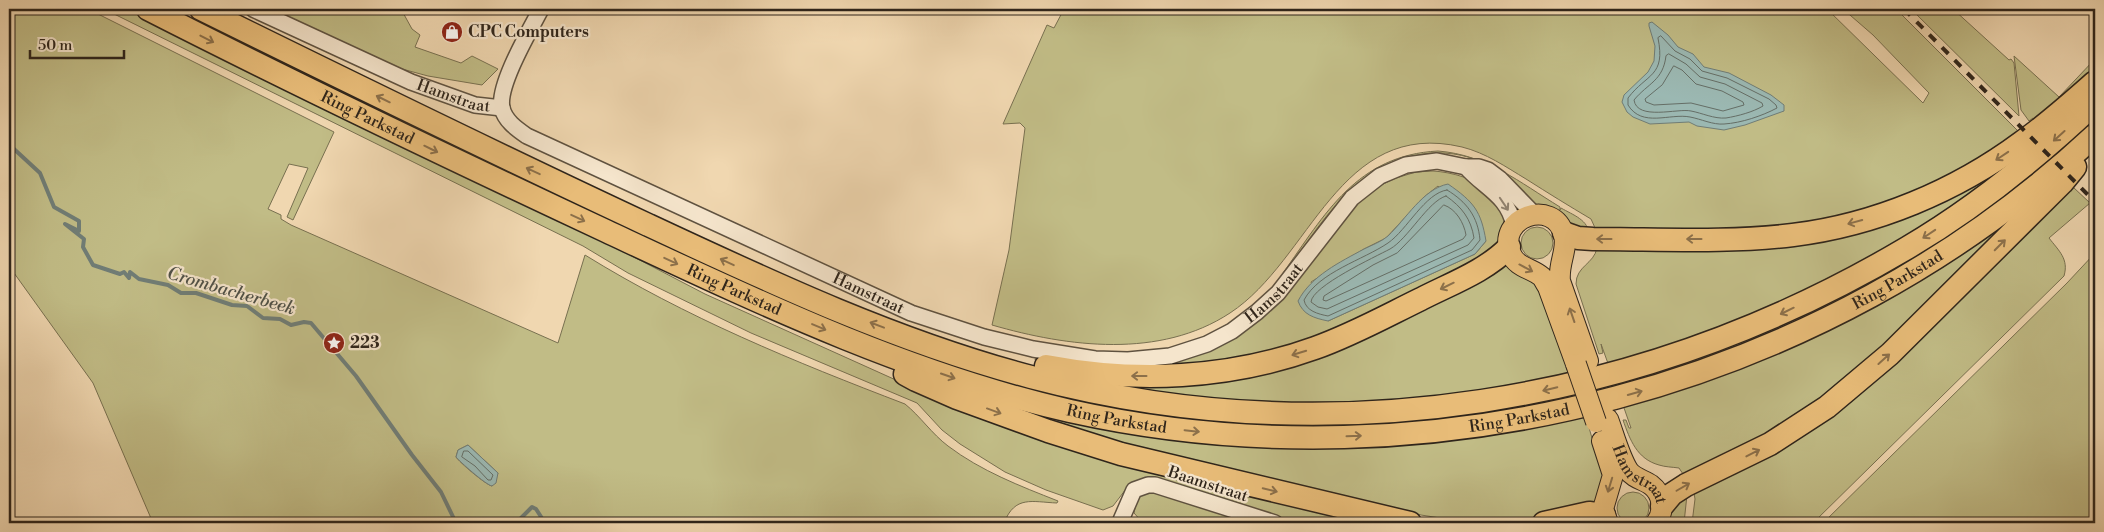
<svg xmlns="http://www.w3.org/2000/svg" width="2104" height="532" viewBox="0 0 2104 532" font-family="'Libre Bodoni',serif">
  <rect width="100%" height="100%" fill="#f0d7b0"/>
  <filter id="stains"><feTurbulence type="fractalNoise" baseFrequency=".004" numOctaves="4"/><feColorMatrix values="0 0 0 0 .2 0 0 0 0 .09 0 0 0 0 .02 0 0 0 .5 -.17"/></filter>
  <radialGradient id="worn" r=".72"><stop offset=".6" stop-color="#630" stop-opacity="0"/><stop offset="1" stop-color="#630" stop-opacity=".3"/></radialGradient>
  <!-- green -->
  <g fill="#c1bc86" stroke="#787050" fill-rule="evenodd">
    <path d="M9 9H88L334 132 293 220 287 217 308 168 289 164 268 209 281 215V219L291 225 558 343 585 255C685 317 795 362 905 404 920 416 932 434 948 446 981 471 1020 486 1058 501L1057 503C1032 502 1015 495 1004 523H153L93 383 9 266ZM468 445 498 473 492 486C486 485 459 462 456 457L458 450Z"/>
    <path d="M104 9H128L252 71 607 243 705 294 907 385 1392 523H1297L1171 483 1147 479 1133 483 1126 489 1113 506 1103 510 1046 490 1005 472 960 444 942 430 917 403 751 333 628 273 583 246Z"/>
    <path d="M267 9H401L412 29 420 35 415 47 461 63 472 56 498 69 482 85 428 76 391 66Z"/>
    <path d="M1064 9H1827L1923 103 1929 93 1873 35 1843 9H1896L2022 135 1893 205 1767 233 1596 230 1591 219C1569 206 1548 193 1526 179 1506 167 1486 153 1462 147 1339 118 1311 260 1230 313 1160 359 1068 347 992 325L1009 250 1025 128 1020 123 1003 124 1047 25 1054 28Z"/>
    <path d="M1911 9H1953L2009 60 2011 59 2014 63 2019 116Z"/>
    <path d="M2014 56 2059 97 2095 59V75L2038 123 2033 118 2029 121 2021 110Z"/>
    <path d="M2032 149 1906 240 1765 315 1610 369 1601 344 1603 353 1599 354 1576 284C1576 266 1594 264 1597 248L1794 238Z"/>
    <path d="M1438 151C1487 155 1519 182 1560 207V210L1561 208C1573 215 1589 220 1589 235 1573 226 1555 219 1539 208 1520 195 1503 174 1483 163 1466 154 1442 151 1423 154 1355 164 1321 223 1284 275L1283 273C1325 214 1357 155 1438 151Z"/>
    <path d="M1433 171C1451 172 1478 179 1491 193 1497 200 1502 212 1506 221L1500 247 1336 335 1206 371 1068 366 1035 360 1036 356 1173 362 1279 301 1347 215 1361 200 1379 186 1396 178 1416 172ZM1438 186 1486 241 1475 254 1328 321 1311 282 1364 249 1386 238 1424 197Z"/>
    <path d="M2060 175 1822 406 1687 480 1679 468C1672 467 1665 467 1659 465 1637 459 1630 440 1623 420H1626L1629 428H1631L1623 405 1725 371Z"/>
    <path d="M2073 187 2090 203 2049 238C2059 251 2069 259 2064 276L1813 523H1692L1695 499 1694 493 1748 460Z"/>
    <circle cx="1537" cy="243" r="16"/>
    <path d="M2095 253V523H1823L2067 283Z"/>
    <path d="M1506 260 1540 285 1572 378 1388 405 1180 400 1059 372H1241Z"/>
    <path d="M918 373 1184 437 1585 414 1592 438 1598 441 1607 468 1598 505 1535 518 1501 523 1453 520 1421 515 1283 483 1125 450Z"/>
    <circle cx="1633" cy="508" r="16"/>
    <path d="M1153 492 1259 523H1143L1134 513 1137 498 1143 493Z"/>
    <path d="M1687 495 1684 523H1665L1669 510Z"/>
  </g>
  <!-- water -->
  <g fill="#9bb8b2" stroke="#707d76">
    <path d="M1652 22 1668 35 1678 47 1693 54 1704 67 1729 73 1771 95 1784 105V111L1745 125 1724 130 1697 126 1689 122 1650 124 1633 117 1627 112 1622 102 1624 95 1648 72 1654 61 1655 46 1649 26V23Z"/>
    <path d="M1448 184C1474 202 1481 211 1486 241L1475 254 1328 321C1314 318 1303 315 1298 301 1311 276 1340 262 1364 249 1372 245 1381 242 1388 236 1406 219 1423 189 1448 184Z"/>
    <path d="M468 445 498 473 496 483 492 486C486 485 459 461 456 457L458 450Z"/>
  </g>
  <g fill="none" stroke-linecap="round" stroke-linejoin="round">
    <!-- shore -->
    <g stroke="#656e66" stroke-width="1">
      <path d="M1661 36 1675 51 1690 59 1702 71 1727 78 1769 99 1776 105 1777 108C1762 116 1741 123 1724 124 1713 125 1701 119 1690 117 1670 113 1642 128 1628 105V98C1647 73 1666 77 1658 38Z"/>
      <path d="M1669 54 1686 64 1700 77 1725 84 1762 103 1763 106C1753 112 1738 116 1726 118 1714 119 1702 113 1691 111 1678 108 1637 121 1634 100 1648 83 1663 81 1666 56Z"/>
      <path d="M1674 66 1682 70 1696 84 1722 91 1743 102 1744 105 1723 111 1691 103 1654 105 1646 102 1645 99 1662 85Z"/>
      <path d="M1447 190C1467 202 1478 217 1480 240L1472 250 1328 316C1318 314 1306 311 1304 300 1319 272 1363 260 1388 243 1407 230 1425 193 1447 190Z"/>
      <path d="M1446 196C1462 207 1471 219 1474 238L1468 245 1327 309 1318 307 1311 302C1312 286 1375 257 1390 249 1408 239 1428 201 1446 196Z"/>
      <path d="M1444 205C1456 209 1464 223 1466 235L1463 239 1326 301 1323 300 1324 296 1373 265 1397 253Z"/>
      <path d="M464 451H468L493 475 491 480H488L475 466 462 457Z"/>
    </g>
    <!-- stream -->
    <g stroke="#707d76" stroke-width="4">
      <path d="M9 150 14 149 40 173 54 207 79 221V231L65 224 84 239 83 247 93 265 120 274 124 272 129 278 130 272 139 279 168 285 181 293H196L232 305 247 306 263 318 280 319 291 325 304 322 311 323 356 376 412 455 441 492 456 523"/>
      <path d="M516 523 532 507 536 509 545 523"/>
    </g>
    <!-- minor casing -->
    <g stroke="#5f5240" stroke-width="18">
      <g id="minor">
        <path id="s1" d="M253 9 411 82 475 105 502 108"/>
        <path id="s2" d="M541 9C530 30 497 86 502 108 505 121 517 129 527 136L911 313 984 337 1033 349 1095 359 1128 360 1170 356 1207 344 1232 331 1257 312 1278 293 1352 198 1380 176 1406 165 1437 161 1466 167H1479L1488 170 1500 179 1534 214"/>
        <path d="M1466 167C1484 188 1508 195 1514 226"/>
        <path d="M1121 520 1134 490 1148 485H1155L1275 523"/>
      </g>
    </g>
    <!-- major casing -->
    <g stroke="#2f251b" stroke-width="22">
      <g id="major">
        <path d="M1576 364 1548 287C1546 284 1544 280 1542 277 1532 268 1517 268 1511 254 1495 217 1554 197 1564 235 1568 250 1558 263 1560 281L1588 361"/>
        <path id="s3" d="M1608 419C1614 435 1619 455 1628 470 1633 478 1644 480 1651 485 1663 494 1665 511 1656 523"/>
        <path d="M1602 441 1613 475 1603 509 1608 523"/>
      </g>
    </g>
    <!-- highway casing -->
    <g stroke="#2f251b" stroke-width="25">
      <g id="highway">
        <path id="s4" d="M148 9C299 86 452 159 606 231 756 301 908 374 1070 411 1430 491 1825 387 2095 135"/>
        <path d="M201 9C349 82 498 155 648 225 772 283 898 342 1031 377 1330 456 1642 405 1907 248 1975 208 2038 157 2095 103"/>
        <path d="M1564 233 1578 238 1593 239C1659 239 1728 243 1793 235 1875 225 1956 191 2022 142 2048 124 2071 103 2095 82"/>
        <path d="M1046 366C1136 383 1229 379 1315 348 1352 335 1386 316 1421 299 1450 284 1486 271 1509 247"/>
        <path d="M905 374 916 380 957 398 1048 431 1121 454 1410 523"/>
        <path d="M1662 506 1672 494 1686 485 1770 444 1827 407 1890 354 2062 183 2075 167"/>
        <path d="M1544 523 1589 513 1604 515"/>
      </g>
    </g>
    <!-- minor -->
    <use href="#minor" stroke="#f5e5cc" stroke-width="15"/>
    <!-- major -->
    <use href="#major" stroke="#e8bc78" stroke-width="20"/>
    <!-- highway -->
    <use href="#highway" stroke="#e8bc78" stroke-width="22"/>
    <!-- rail -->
    <path stroke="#2f251b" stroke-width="4" stroke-dasharray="9 9" stroke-linecap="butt" d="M1904 9 2095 202"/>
    <!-- major-bridge casing -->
    <g stroke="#2f251b" stroke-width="22" stroke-linecap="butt">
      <path id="major-bridge" d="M1576 364 1596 422"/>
    </g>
    <!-- major-bridge -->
    <use href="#major-bridge" stroke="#e8bc78" stroke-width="20"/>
  </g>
  <!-- one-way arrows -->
  <defs><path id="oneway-shaft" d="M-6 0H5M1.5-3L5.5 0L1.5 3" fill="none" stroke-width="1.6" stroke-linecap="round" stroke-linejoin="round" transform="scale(1.25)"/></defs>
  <g stroke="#8c704a">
    <use href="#oneway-shaft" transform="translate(207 39) rotate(27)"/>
    <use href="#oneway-shaft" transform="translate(383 99) rotate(-154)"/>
    <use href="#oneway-shaft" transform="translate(2059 136) rotate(138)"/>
    <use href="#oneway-shaft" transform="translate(431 149) rotate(26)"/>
    <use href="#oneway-shaft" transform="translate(2002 156) rotate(146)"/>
    <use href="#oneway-shaft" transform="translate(533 171) rotate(-155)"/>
    <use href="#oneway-shaft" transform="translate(578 218) rotate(25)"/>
    <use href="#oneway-shaft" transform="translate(1855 222) rotate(165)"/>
    <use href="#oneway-shaft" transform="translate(1929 234) rotate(146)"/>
    <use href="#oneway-shaft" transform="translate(1604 239) rotate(-180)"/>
    <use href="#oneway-shaft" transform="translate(1694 239) rotate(180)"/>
    <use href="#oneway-shaft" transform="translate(2000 245) rotate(-45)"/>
    <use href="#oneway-shaft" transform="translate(671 261) rotate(25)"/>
    <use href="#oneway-shaft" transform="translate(727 262) rotate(-155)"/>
    <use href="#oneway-shaft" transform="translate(1526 268) rotate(28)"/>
    <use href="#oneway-shaft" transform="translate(1447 286) rotate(154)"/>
    <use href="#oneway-shaft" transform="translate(1787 311) rotate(154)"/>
    <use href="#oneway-shaft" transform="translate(1572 315) rotate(-109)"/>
    <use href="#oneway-shaft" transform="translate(877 325) rotate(-159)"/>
    <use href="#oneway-shaft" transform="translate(819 327) rotate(23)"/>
    <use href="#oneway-shaft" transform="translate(1299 353) rotate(163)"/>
    <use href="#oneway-shaft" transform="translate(1884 359) rotate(-42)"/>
    <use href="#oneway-shaft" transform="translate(948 376) rotate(19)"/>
    <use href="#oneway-shaft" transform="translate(1139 376) rotate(-180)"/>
    <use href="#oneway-shaft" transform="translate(1550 389) rotate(167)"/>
    <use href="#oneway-shaft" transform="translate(1635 393) rotate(-16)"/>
    <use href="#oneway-shaft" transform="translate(994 411) rotate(20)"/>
    <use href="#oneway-shaft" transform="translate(1192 431) rotate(6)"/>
    <use href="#oneway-shaft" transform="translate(1354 436) rotate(-2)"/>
    <use href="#oneway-shaft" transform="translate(1753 453) rotate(-27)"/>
    <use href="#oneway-shaft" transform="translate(1610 485) rotate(107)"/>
    <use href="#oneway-shaft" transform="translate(1683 487) rotate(-30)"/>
    <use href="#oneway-shaft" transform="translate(1270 490) rotate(14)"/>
  </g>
  <use stroke="#928574" href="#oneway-shaft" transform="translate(1504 204) rotate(56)"/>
  <!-- icons -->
  <defs>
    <g id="shop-disc" transform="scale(1.125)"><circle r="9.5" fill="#8f2418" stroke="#f5e5cc"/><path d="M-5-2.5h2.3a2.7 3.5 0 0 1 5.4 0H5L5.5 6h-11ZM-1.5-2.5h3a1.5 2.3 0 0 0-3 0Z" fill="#fff"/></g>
    <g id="sight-disc" transform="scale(1.125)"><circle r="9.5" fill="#8f2418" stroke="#f5e5cc"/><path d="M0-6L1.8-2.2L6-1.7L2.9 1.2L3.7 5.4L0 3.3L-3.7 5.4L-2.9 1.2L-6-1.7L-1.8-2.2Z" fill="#fff"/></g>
  </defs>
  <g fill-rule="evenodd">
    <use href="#shop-disc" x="452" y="32"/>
    <use href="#sight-disc" x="334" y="343"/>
  </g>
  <g text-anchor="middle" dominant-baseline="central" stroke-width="4.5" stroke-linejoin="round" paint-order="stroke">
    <!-- poi labels -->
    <g font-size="16" font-weight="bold" fill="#2f251b" stroke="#f5e5cc" text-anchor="start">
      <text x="468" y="32">CPC Computers</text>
      <text x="350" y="343">223</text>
    </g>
    <!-- street labels -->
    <g font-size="16" fill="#2f251b" stroke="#f5e5cc">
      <text stroke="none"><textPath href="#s1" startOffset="219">Hamstraat</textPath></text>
      <text stroke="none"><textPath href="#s4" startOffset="245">Ring Parkstad</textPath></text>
      <text stroke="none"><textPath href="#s4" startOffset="1865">Ring Parkstad</textPath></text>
      <text stroke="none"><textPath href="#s4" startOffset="650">Ring Parkstad</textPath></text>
      <text stroke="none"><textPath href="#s2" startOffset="958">Hamstraat</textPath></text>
      <text stroke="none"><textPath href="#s2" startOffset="522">Hamstraat</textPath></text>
      <text stroke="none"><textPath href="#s4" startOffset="1055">Ring Parkstad</textPath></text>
      <text stroke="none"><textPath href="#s4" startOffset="1460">Ring Parkstad</textPath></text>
      <text stroke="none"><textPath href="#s3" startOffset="66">Hamstraat</textPath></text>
      <text transform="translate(1208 484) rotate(18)">Baamstraat</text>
    </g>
    <!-- water labels -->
    <g font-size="18" font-style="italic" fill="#4f5148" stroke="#f5e5cc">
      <text transform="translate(231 291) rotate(16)">Crombacherbeek</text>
    </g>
  </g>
  <!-- margin -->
  <rect width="2104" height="532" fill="none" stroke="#f0d7b0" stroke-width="30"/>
  <rect x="10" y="10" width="2084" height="512" fill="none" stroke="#2f251b" stroke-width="2.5"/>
  <rect x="15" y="15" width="2074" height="502" fill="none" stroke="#2f251b"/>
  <!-- scale -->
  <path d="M30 50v8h94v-8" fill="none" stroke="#2f251b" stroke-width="2.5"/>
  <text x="38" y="50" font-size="15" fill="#2f251b" stroke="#f5e5cc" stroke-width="4" paint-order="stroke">50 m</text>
  <rect width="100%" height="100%" filter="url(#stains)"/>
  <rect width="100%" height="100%" fill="url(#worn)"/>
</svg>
